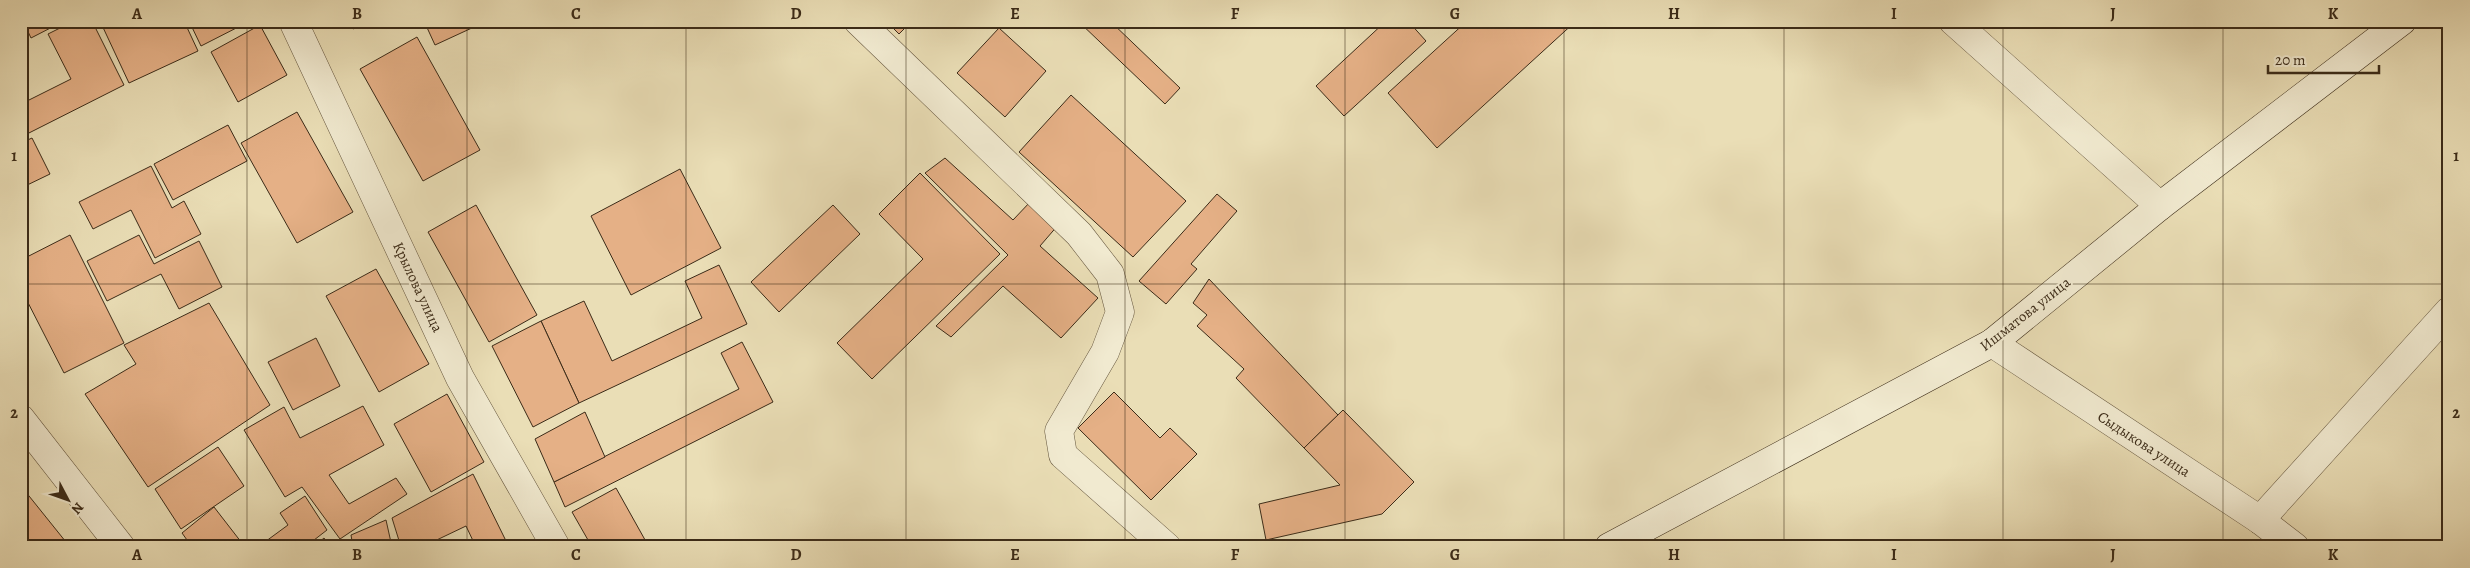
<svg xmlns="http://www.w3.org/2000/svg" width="2470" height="568" viewBox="0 0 2470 568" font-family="Alegreya,serif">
  <rect width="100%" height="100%" fill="#eadeb6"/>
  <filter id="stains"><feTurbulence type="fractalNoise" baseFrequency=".004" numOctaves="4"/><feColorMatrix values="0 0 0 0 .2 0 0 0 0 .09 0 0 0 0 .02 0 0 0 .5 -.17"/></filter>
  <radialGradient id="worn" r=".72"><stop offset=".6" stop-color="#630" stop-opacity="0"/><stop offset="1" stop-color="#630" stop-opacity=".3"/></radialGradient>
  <!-- building -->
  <g fill="#e5b086" stroke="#3b2b18">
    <path d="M23 21H64L31 38Z"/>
    <path d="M74 21H92L124 85 21 137V104L71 79 48 34Z"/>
    <path d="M100 21H184L198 51 129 83Z"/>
    <path d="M189 21H250L201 46Z"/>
    <path d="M349 21H367L353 29Z"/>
    <path d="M424 21H487L435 45Z"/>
    <path d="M886 21H912L899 34Z"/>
    <path d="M1078 21H1110L1180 88 1165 104Z"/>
    <path d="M1386 21H1408L1426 41 1344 116 1316 86Z"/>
    <path d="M1467 21H1576L1437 148 1388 93Z"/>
    <path d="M260 25 287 75 238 102 211 52Z"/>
    <path d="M999 28 1046 71 1005 117 957 73Z"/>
    <path d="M417 37 480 150 423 181 360 69Z"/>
    <path d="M1071 95 1186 201 1133 257 1019 152Z"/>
    <path d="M297 112 353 212 297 243 241 143Z"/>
    <path d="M228 125 247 161 173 200 154 164Z"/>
    <path d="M32 138 50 174 21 188V143Z"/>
    <path d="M945 158 1013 220 1031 201 1059 224 1040 246 1098 298 1061 338 1003 286 951 337 936 326 1008 255 925 173Z"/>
    <path d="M151 166 172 208 184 201 201 234 155 258 131 210 93 229 79 202Z"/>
    <path d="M680 169 721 248 631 295 591 216Z"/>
    <path d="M920 173 1000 254 872 379 837 343 923 259 879 214Z"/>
    <path d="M1217 194 1237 211 1191 264 1197 269 1166 304 1139 281Z"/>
    <path d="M476 205 537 315 489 342 428 232Z"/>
    <path d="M833 205 860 234 779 312 751 282Z"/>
    <path d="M70 235 124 343 64 373 21 289V260Z"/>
    <path d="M139 235 154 264 199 241 222 287 179 309 161 274 107 301 87 261Z"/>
    <path d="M719 265 747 324 579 403 541 321 584 301 612 361 702 318 685 281Z"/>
    <path d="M376 269 429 364 379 392 326 296Z"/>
    <path d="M1209 279 1338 415 1304 448 1236 378 1244 369 1197 326 1207 315 1193 303Z"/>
    <path d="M209 303 270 405 148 487 85 394 136 364 124 345Z"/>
    <path d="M541 321 579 403 533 427 492 346Z"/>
    <path d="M316 338 340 386 293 410 268 362Z"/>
    <path d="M742 342 773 402 565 507 554 482 739 389 721 353Z"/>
    <path d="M1114 392 1160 438 1170 428 1197 454 1151 500 1078 428Z"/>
    <path d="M447 394 484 462 431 492 394 424Z"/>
    <path d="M363 406 384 445 329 475 349 504 396 478 407 494 340 539 302 487 285 497 244 430 284 407 300 438Z"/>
    <path d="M1343 410 1414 482 1382 514 1266 540 1259 504 1340 485 1304 448Z"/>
    <path d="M585 412 605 457 554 482 535 439Z"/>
    <path d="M218 447 244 486 181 529 155 489Z"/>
    <path d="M473 474 509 547H476L466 526 422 547H401L392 518Z"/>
    <path d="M21 486 70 547H21Z"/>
    <path d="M616 488 649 547H592L572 512Z"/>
    <path d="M305 496 327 530 305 547H258L288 525 280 513Z"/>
    <path d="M214 507 245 547H192L182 533Z"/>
    <path d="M386 520 392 547H353L351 535Z"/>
    <path d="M324 538 331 547H313Z"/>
    <path d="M1008 541 1009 547H978Z"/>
  </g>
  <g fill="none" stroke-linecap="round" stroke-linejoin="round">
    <!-- street casing -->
    <g stroke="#675840" stroke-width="29">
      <g id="street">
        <path d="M293 21 460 378 556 547"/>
        <path d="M858 21 1079 234 1110 274 1120 312 1105 352 1059 431 1063 455 1167 547"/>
        <path d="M1953 21 2160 206"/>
        <path d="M1992 343 2260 520 2295 547"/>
        <path d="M21 419 121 547"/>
        <path d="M2260 520 2449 311"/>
      </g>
    </g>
    <!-- secondary casing -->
    <g stroke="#3b2b18" stroke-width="29">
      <path id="secondary" d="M1609 547 1992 343 2160 206 2402 21"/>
    </g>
    <!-- street -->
    <use href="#street" stroke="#f1ead0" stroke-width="28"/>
    <!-- secondary -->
    <use href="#secondary" stroke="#f1ead0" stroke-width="28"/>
  </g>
  <!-- grid -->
  <path fill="none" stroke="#3b2b18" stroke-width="1" stroke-opacity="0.55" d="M247 21V547M467 21V547M686 21V547M906 21V547M1125 21V547M1345 21V547M1564 21V547M1784 21V547M2003 21V547M2223 21V547M21 284H2449"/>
  <g text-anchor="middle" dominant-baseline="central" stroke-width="4" stroke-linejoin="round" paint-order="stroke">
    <!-- street labels -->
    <g font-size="15" fill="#3b2b18" stroke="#f1ead0">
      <text transform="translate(418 287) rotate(65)">Крылова улица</text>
      <text transform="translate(2025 314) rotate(-38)">Ишматова улица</text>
      <text transform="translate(2144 444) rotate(33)">Сыдыкова улица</text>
    </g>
  </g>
  <!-- margin -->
  <rect width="2470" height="568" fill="none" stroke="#eadeb6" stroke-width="55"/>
  <!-- north arrow -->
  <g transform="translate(68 500) rotate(131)" stroke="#f1ead0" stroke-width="4" paint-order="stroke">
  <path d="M0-4L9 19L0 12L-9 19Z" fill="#3b2b18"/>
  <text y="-8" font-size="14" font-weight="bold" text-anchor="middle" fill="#3b2b18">N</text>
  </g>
  <!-- scale -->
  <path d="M2268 65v8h111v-8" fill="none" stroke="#3b2b18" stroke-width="2.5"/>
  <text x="2275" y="65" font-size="15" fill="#3b2b18" stroke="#f1ead0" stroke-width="4" paint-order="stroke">20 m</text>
  <rect x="28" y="28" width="2414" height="512" fill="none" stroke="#3b2b18" stroke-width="2"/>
  <g font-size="16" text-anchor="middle" font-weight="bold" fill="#3b2b18">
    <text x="137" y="19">A</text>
    <text x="357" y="19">B</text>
    <text x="576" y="19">C</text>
    <text x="796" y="19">D</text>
    <text x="1015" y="19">E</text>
    <text x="1235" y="19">F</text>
    <text x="1455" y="19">G</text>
    <text x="1674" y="19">H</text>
    <text x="1894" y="19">I</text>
    <text x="2113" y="19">J</text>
    <text x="2333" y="19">K</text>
    <text x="14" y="161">1</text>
    <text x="2456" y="161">1</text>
    <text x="14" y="418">2</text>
    <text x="2456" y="418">2</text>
    <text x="137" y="560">A</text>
    <text x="357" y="560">B</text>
    <text x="576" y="560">C</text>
    <text x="796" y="560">D</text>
    <text x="1015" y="560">E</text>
    <text x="1235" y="560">F</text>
    <text x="1455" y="560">G</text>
    <text x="1674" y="560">H</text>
    <text x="1894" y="560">I</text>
    <text x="2113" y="560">J</text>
    <text x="2333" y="560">K</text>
  </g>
  <rect width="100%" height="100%" filter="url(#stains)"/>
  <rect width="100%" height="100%" fill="url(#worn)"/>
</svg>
